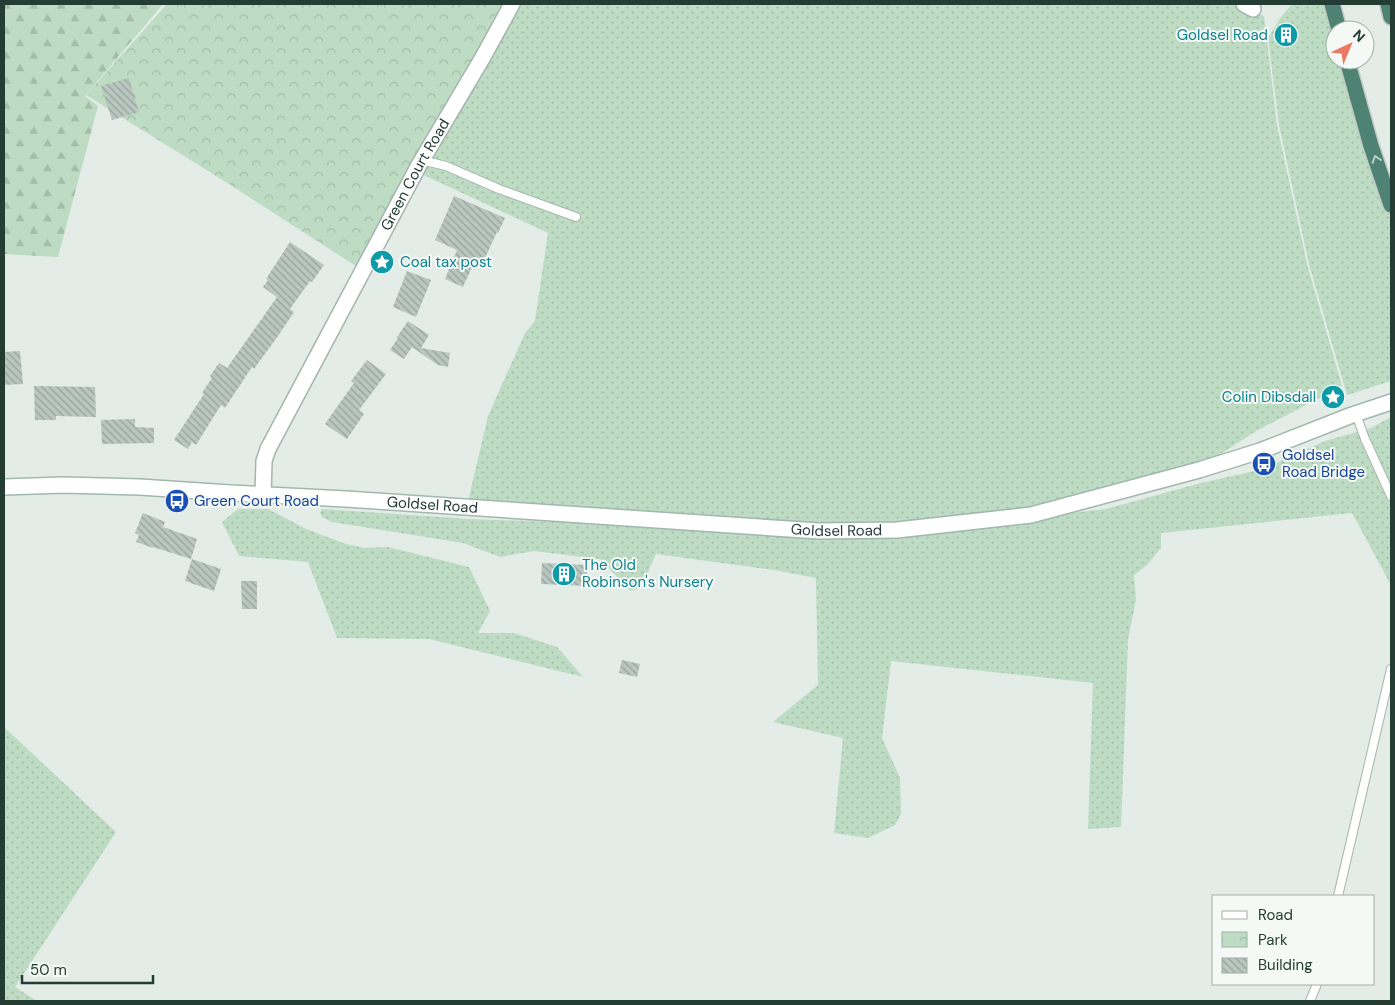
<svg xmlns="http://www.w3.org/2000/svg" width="1395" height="1005" viewBox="0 0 1395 1005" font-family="'DM Sans',sans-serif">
  <defs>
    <pattern id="grass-dots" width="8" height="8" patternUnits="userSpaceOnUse" patternTransform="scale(1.25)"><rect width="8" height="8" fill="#bddcc3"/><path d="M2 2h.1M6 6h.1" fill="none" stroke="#a2bea8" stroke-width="1.8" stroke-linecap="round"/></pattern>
    <pattern id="forest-firs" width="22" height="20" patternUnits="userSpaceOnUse" patternTransform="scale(1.25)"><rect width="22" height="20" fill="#bddcc3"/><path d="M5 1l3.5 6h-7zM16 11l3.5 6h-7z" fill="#a2bea8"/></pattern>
    <pattern id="park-crowns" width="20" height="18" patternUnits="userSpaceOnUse" patternTransform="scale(1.25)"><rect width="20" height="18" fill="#bddcc3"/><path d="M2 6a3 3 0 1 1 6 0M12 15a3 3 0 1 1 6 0" fill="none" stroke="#a2bea8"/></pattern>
    <pattern id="building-back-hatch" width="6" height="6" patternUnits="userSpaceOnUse" patternTransform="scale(1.25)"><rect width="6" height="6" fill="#b9c7c0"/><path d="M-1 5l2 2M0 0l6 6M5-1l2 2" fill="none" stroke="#96a39d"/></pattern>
  </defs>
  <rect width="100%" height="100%" fill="#e3ece7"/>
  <!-- grass -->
  <g fill="url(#grass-dots)">
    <path d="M513 4H1242L1264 16 1277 125 1307 264 1342 386 1256 431 1199 468 1031 514 896 528 467 506 488 416 525 333 535 321 548 233 417 172Z"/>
    <path d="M1292 4H1331L1335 30V60H1346L1391 208V381L1347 395 1309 264 1279 125 1268 38 1281 17Z"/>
    <path d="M1391 417V585L1352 513 1161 533V548L1146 566 1134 575 1136 599 1128 640 1121 827 1088 829 1093 683 891 661 882 738 900 778 901 814 895 825 868 838 834 833 843 738 773 722 818 685 816 578 774 570 656 554 649 569 646 587 631 591 600 559 534 551 500 557 463 543 332 522 322 517 320 513 322 509 469 519 819 531 1031 517 1106 509 1201 483 1263 469 1325 441 1371 428Z"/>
    <path d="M238 509H268L306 529 346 544 365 548 388 547 469 567 490 611 478 633H514L557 647 583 677 429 639 337 638 308 562 239 556 222 522Z"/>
    <path d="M4 727 116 832 15 987 37 1001H4Z"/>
  </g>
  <!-- forest -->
  <path fill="url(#forest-firs)" d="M4 4H163L85 96 98 106 58 257 4 254Z"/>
  <!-- park -->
  <path fill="url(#park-crowns)" d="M167 4H509L362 270 229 184 86 95Z"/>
  <!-- building -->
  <g fill="url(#building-back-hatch)">
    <path d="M129 78 139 112 112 120 101 86Z"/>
    <path d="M454 196 505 218 498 233 497 232 483 262 476 258 463 287 445 279 457 250 435 240Z"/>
    <path d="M290 242 324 265 312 282 310 281 290 309 294 312 278 336 254 369 252 367 225 408 221 405 196 445 192 442 188 449 174 440 204 394 202 393 212 378 210 376 219 363 227 368 277 297 263 287 268 280 266 279Z"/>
    <path d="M407 271 431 280 416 317 393 307Z"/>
    <path d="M408 321 429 335 421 348 450 353 448 367 438 365 412 347 404 359 390 350 398 338 397 337Z"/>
    <path d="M20 351 23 384 4 385V352Z"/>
    <path d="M367 360 386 374 359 410 364 414 347 439 325 424 354 383 351 381Z"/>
    <path d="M34 386 95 387 96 417 56 416V420H35Z"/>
    <path d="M135 419V427L154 428V443L102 444 101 420Z"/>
    <path d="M143 513 165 522 163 527 197 539 191 559 153 547V548L136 542 139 535 135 533Z"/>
    <path d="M192 559 221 569 214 591 185 581Z"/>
    <path d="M542 563 587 565V586L541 584Z"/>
    <path d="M241 581H257V609H242Z"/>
    <path d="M622 660 640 664 637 677 619 673Z"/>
  </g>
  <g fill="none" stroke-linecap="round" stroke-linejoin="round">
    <!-- service casing -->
    <g stroke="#a6b4ae" stroke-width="10">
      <g id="service">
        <path d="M421 160 446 166 499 189 576 217"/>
        <path d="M1356 414 1365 439 1391 496"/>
        <path d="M1338 896 1391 669"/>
        <path d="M1310 1001 1317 984"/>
      </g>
    </g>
    <!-- minor casing -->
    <g stroke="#a6b4ae" stroke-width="18">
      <g id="minor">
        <path d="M1244 4 1253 9"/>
        <path id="s1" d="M263 495 264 461 268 449 419 165 483 57 512 4"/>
      </g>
    </g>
    <!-- secondary casing -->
    <g stroke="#a2b7ae" stroke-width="18">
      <g id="secondary">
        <path id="s2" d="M4 487 63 485 140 487 230 493 346 499 819 531 897 530 1031 515 1199 470 1260 451 1352 415 1391 402"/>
      </g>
    </g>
    <!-- trunk casing -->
    <g stroke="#c2c9c6" stroke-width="18">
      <g id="trunk">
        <path d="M1332 4 1339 30"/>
        <path d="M1388 4 1391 17"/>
        <path d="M1347 60 1371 146 1391 205"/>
      </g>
    </g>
    <!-- service -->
    <use href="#service" stroke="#fff" stroke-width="8"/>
    <!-- minor -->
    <use href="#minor" stroke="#fff" stroke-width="15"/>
    <!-- secondary -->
    <use href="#secondary" stroke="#fff" stroke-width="15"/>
    <!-- trunk -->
    <use href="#trunk" stroke="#4e8373" stroke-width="15"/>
  </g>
  <!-- one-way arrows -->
  <defs><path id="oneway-chevron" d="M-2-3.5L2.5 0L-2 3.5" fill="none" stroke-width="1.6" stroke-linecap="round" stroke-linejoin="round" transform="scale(1.25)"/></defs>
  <use stroke="#bad0c8" href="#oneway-chevron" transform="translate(1376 159) rotate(-108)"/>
  <!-- icons -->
  <defs>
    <g id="building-disc" transform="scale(1.25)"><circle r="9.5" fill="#0f9aa8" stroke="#f4f9f6"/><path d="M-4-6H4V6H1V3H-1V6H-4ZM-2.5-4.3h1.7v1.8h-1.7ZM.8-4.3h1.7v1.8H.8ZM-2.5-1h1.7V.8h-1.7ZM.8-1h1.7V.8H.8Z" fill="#fff"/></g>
    <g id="sight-disc" transform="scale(1.25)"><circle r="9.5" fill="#0f9aa8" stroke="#f4f9f6"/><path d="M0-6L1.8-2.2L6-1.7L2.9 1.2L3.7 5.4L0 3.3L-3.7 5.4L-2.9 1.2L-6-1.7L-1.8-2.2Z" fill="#fff"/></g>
    <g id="bus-disc" transform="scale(1.25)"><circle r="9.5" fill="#1a4fb4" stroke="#f4f9f6"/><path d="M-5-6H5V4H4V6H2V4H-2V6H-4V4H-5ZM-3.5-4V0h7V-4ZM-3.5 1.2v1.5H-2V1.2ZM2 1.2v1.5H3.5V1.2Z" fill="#fff"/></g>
  </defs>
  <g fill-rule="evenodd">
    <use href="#building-disc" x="1286" y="35"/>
    <use href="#sight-disc" x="382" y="262"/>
    <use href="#sight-disc" x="1333" y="397"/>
    <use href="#bus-disc" x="1264" y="464"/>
    <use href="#bus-disc" x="177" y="501"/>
    <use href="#building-disc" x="564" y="574"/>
  </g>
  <g text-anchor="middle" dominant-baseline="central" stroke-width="4" stroke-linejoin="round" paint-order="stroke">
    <!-- culture labels -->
    <g font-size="15" fill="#0d838f" stroke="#f4f9f6" text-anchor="end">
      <text x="1268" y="35">Goldsel Road</text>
      <text x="400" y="262" text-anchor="start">Coal tax post</text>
      <text x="1316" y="397">Colin Dibsdall</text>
      <text x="582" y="565" text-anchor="start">The Old<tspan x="582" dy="17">Robinson's Nursery</tspan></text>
    </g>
    <!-- street labels -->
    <g font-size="15" fill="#243d34" stroke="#f4f9f6">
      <text stroke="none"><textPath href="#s1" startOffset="358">Green Court Road</textPath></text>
      <text stroke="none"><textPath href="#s2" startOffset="429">Goldsel Road</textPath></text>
      <text stroke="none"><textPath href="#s2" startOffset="834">Goldsel Road</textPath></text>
    </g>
    <!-- transit labels -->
    <g font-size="15" fill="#164399" stroke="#f4f9f6" text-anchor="start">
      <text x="1282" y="455">Goldsel<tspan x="1282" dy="17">Road Bridge</tspan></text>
      <text x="194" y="501">Green Court Road</text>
    </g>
  </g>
  <!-- border -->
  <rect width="1395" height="1005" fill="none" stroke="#243d34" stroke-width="10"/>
  <!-- legend -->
  <rect x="1212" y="895" width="162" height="90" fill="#f4f9f6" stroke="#a1aea8"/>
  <rect x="1222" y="911" width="25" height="8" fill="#ffffff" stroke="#a1aea8"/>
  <text x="1258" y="920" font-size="15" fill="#243d34">Road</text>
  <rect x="1222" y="932" width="25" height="15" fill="url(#park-crowns)" stroke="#a1aea8"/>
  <text x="1258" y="945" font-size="15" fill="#243d34">Park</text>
  <rect x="1222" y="958" width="25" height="15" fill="url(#building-back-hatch)" stroke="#a1aea8"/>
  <text x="1258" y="970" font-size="15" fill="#243d34">Building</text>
  <!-- north arrow -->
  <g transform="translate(1350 45) rotate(44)"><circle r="24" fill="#f4f9f6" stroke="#a1aea8"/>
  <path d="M0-4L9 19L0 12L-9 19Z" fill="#ea7a63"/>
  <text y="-8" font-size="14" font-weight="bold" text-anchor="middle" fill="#243d34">N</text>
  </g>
  <!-- scale -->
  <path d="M22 975v8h131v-8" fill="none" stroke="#243d34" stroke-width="2.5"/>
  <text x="30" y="975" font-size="15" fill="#243d34" stroke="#f4f9f6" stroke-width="4" paint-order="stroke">50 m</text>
</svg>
